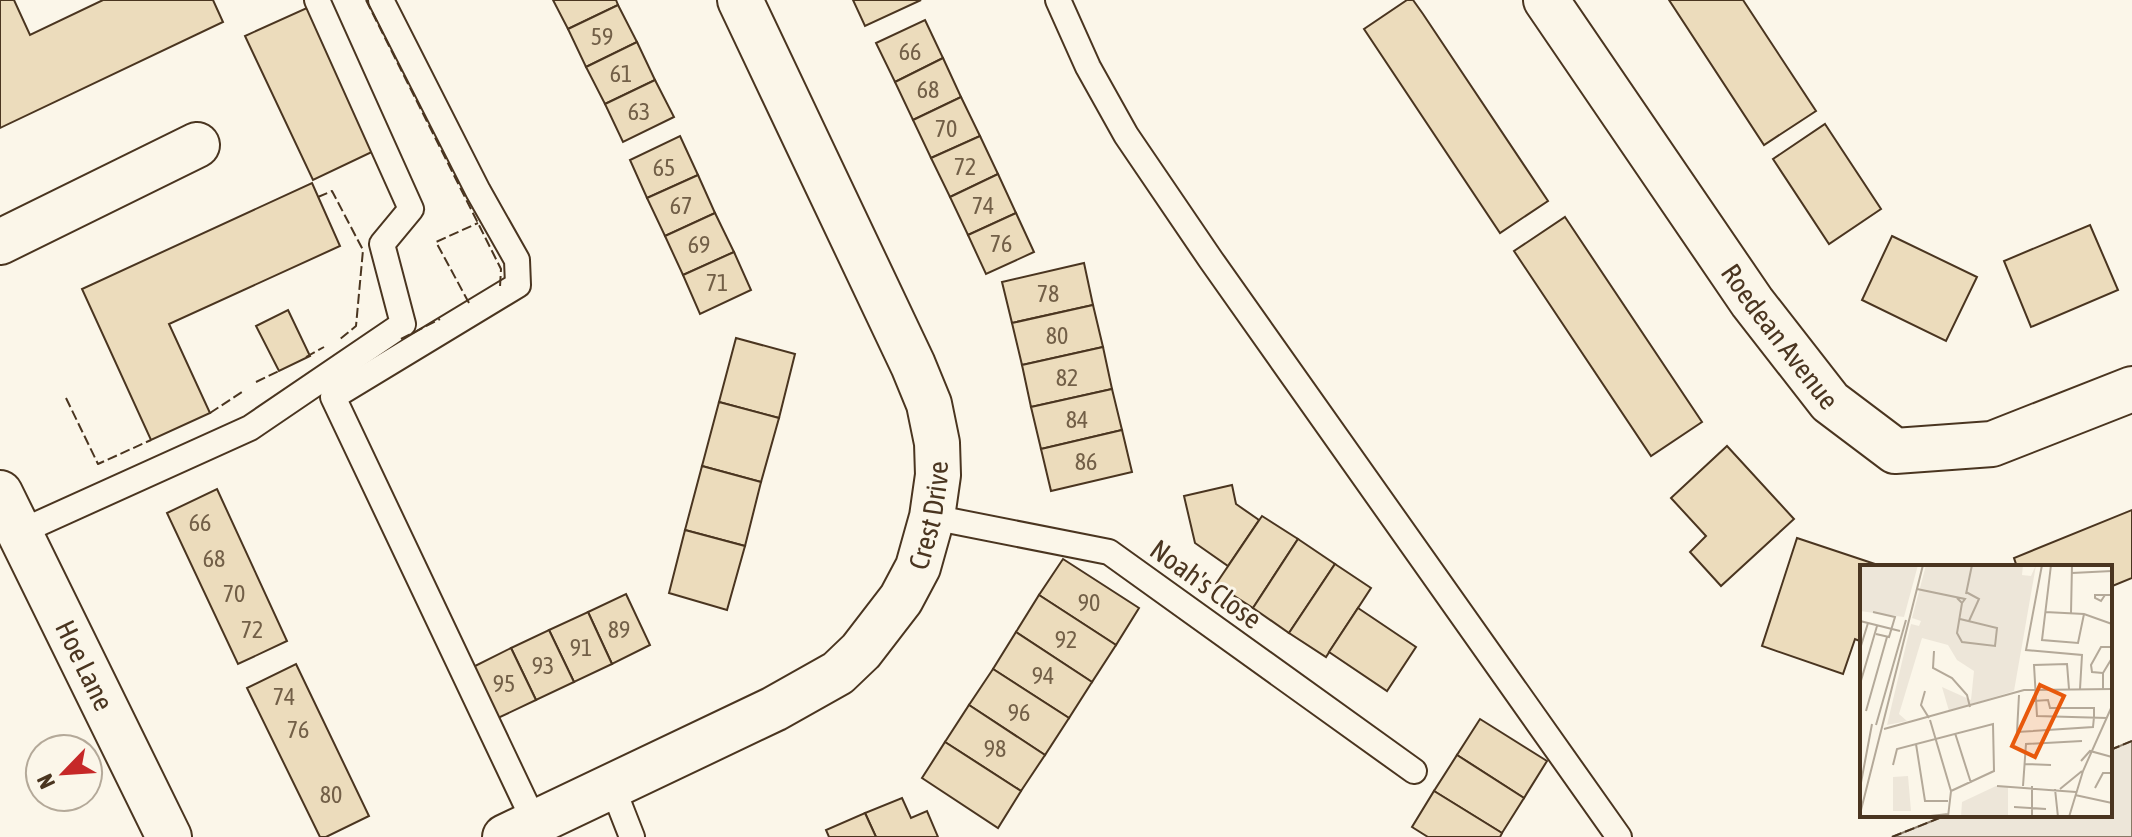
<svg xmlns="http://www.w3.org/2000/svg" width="2132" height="837" viewBox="0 0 2132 837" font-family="'Asap Condensed',sans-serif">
  <rect width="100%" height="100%" fill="#fbf6e9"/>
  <!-- green -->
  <path fill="#ede6d9" stroke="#887966" stroke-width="2" d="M2132 741V837H1892L1947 815H2110V750Z"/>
  <!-- building -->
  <g fill="#ecdcbc" stroke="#4a3520" stroke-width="2">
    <path d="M0 0H14L30 35 103 0H213L223 22 0 128Z"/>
    <path d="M553 0H616L618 5 568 29Z"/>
    <path d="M853 0H921L865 26Z"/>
    <path d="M1407 0H1413L1423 14 1548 201 1500 233 1364 29Z"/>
    <path d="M1669 0H1743L1816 111 1764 145Z"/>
    <path d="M618 5 637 42 586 67 568 29Z"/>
    <path d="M309 7 376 150 313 180 245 36Z"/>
    <path d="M925 20 943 58 895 82 876 43Z"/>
    <path d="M637 42 655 80 605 104 586 67Z"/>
    <path d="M943 58 961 97 913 120 895 82Z"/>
    <path d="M655 80 674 117 623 142 605 104Z"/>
    <path d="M961 97 980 136 931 158 913 120Z"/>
    <path d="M1825 124 1881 209 1829 244 1773 159Z"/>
    <path d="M680 136 698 175 647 198 630 160Z"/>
    <path d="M980 136 998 174 950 197 931 158Z"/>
    <path d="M998 174 1016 213 968 235 950 197Z"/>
    <path d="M698 175 715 213 665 236 647 198Z"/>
    <path d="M312 183 340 246 169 324 210 413 151 440 82 289Z"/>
    <path d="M715 213 734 252 683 275 665 236Z"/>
    <path d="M1016 213 1034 252 986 274 968 235Z"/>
    <path d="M1565 217 1702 422 1651 456 1514 251Z"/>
    <path d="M2090 225 2118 290 2031 327 2004 261Z"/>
    <path d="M1892 236 1977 277 1946 341 1862 300Z"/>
    <path d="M734 252 751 290 700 314 683 275Z"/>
    <path d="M1084 263 1093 305 1012 323 1002 282Z"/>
    <path d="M1093 305 1103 347 1022 365 1012 323Z"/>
    <path d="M288 310 310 356 279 371 256 326Z"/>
    <path d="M736 338 795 354 779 418 719 402Z"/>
    <path d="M1103 347 1112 389 1031 407 1022 365Z"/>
    <path d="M1112 389 1122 430 1041 449 1031 407Z"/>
    <path d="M719 402 779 418 761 482 702 466Z"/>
    <path d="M1122 430 1132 472 1051 491 1041 449Z"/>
    <path d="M1727 446 1794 519 1721 586 1690 552 1706 536 1671 498Z"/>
    <path d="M702 466 761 482 745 546 685 530Z"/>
    <path d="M1232 485 1236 504 1259 520 1228 566 1195 543 1184 496Z"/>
    <path d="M217 489 287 641 238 664 167 513Z"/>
    <path d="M2132 510V578L2110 587V567H2017L2014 558Z"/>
    <path d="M1262 516 1298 539 1253 608 1216 584Z"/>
    <path d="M685 530 745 546 727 610 669 593Z"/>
    <path d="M1797 538 1884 567H1862V642L1855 639 1843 674 1762 646Z"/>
    <path d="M1298 539 1335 564 1289 633 1253 608Z"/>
    <path d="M1063 559 1139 608 1116 645 1039 595Z"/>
    <path d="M1335 564 1371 588 1326 657 1289 633Z"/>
    <path d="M626 594 650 645 612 664 588 612Z"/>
    <path d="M1039 595 1116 645 1092 682 1016 632Z"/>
    <path d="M1358 608 1416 647 1387 691 1329 652Z"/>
    <path d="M588 612 612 664 574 682 549 630Z"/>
    <path d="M549 630 574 682 536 700 511 648Z"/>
    <path d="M1016 632 1092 682 1069 718 993 669Z"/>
    <path d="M511 648 536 700 498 718 473 667Z"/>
    <path d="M296 664 369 816 326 837H320L247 688Z"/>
    <path d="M993 669 1069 718 1045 755 969 705Z"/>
    <path d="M969 705 1045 755 1021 791 945 742Z"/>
    <path d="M1480 719 1547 761 1524 798 1457 755Z"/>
    <path d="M945 742 1021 791 998 828 922 778Z"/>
    <path d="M1457 755 1524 798 1502 833 1434 791Z"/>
    <path d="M1434 791 1502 833 1500 837H1428L1412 827Z"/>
    <path d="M902 798 911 818 927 811 938 837H876L865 813Z"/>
    <path d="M865 813 876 837H829L826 830Z"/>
  </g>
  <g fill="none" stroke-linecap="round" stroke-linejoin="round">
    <!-- lane casing -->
    <g stroke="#4a3520" stroke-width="28">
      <g id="lane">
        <path d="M381 0 478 191 517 260 518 285 333 397 535 823"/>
        <path d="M1058 0 1088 67 1126 135 1211 260 1619 837"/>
        <path d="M932 517 1109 552 1414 771"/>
        <path d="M20 532 250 428 403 324 382 244 411 209 317 0"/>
        <path d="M612 786 632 837"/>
      </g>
    </g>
    <!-- street casing -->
    <g stroke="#4a3520" stroke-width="48">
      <g id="street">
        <path id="s1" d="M1546 0 1752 302 1830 402 1895 451 1992 444 2132 389"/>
        <path d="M0 242 197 145"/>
        <path id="s2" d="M0 493 169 837"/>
        <path id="s3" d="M505 837 774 709 838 673 861 651 901 599 918 567 932 517 938 475 937 443 929 404 913 365 740 0"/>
      </g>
    </g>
    <!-- lane -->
    <use href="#lane" stroke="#fbf6e9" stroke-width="24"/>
    <!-- street -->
    <use href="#street" stroke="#fbf6e9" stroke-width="44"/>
    <!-- fence -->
    <g stroke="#4a3520" stroke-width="2" stroke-dasharray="10 4" stroke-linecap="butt">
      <path d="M366 0 501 269 500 287"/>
      <path d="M318 197 332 191 363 250 356 326 339 340"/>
      <path d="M469 303 436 242 478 223"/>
      <path d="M401 339 440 319"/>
      <path d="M306 357 324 347"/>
      <path d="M256 382 281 370"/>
      <path d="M66 398 98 464 151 440"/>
      <path d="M210 413 245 390"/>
      <path d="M2110 750 2132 741"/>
      <path d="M1892 837 1947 815"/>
    </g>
  </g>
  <g text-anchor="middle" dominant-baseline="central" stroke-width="6" stroke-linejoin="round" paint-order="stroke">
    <!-- number labels -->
    <g font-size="24" fill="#725f47">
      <text x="602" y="36">59</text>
      <text x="910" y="51">66</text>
      <text x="621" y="73">61</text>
      <text x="928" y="89">68</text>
      <text x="639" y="111">63</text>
      <text x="946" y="128">70</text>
      <text x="965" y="166">72</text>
      <text x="664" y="167">65</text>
      <text x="681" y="205">67</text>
      <text x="983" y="205">74</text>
      <text x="1001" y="243">76</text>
      <text x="699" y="244">69</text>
      <text x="717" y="282">71</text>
      <text x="1048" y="293">78</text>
      <text x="1057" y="335">80</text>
      <text x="1067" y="377">82</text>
      <text x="1077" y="419">84</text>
      <text x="1086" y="461">86</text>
      <text x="200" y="522">66</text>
      <text x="214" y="558">68</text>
      <text x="234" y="593">70</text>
      <text x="1089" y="602">90</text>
      <text x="252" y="629">72</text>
      <text x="619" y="629">89</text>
      <text x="1066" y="639">92</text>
      <text x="581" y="647">91</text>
      <text x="543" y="665">93</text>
      <text x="1043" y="675">94</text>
      <text x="504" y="683">95</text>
      <text x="284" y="696">74</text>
      <text x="1019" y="712">96</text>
      <text x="298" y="729">76</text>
      <text x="995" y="748">98</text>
      <text x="331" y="794">80</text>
    </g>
    <!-- street labels -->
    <g font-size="28" fill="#4a3520" stroke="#fbf6e9">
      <text stroke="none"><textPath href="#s1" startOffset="410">Roedean Avenue</textPath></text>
      <text stroke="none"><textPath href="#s3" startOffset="558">Crest Drive</textPath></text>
      <text transform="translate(1206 584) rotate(36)">Noah's Close</text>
      <text stroke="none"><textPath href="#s2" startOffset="192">Hoe Lane</textPath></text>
    </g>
  </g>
  <!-- overview -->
  <g transform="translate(1860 565)">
    <rect width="252" height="252" fill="#fbf6e9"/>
    <path d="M0 0H58L44 52 0 46ZM66 0H163L162 10 171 11 176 0 154 126 89 146 82 122 111 135 114 106 97 95 88 80 62 73 39 149 47 156 27 160 51 59 59 61 61 56 52 53ZM48 211 51 246H33V212ZM136 221 148 222V252H101L102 237Z" fill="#ede6d9"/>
    <path fill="none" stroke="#b4a999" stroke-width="2" d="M182 0 166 85 222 90 220 124M191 0 182 75 218 78 224 49M212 8 252 6M57 24 105 34 102 38 97 33M106 27 119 34 109 56M106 29 112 0M245 30 241 36 235 33V30H252M13 47 35 52 29 72 16 69M185 47 224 49 252 59M211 48 212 0M100 54 137 63 135 81 102 77 97 68 102 38M0 56 40 66M0 84 8 58M74 86 73 103 92 113 107 130 110 142M243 108 232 107 231 100 241 82H252M0 119 17 61M209 124 207 99 174 100 177 151 247 153M243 124V108L252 93M65 126 61 140 69 153M159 130 157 167 233 162 234 152M173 136 188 135 190 143H234V152M6 146 27 72M70 155 91 226 88 252M16 160 46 55M24 164 164 125 252 124M95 168 111 218M56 179 65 236H88M221 196 230 186 252 192M164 199 191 200M33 200 37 184 133 159 134 206 91 226M137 221 216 227M163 221 166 179 222 176M0 223 12 159M235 223 243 208H252M195 224 198 252M200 224 222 206M215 230 252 238M154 242 186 244M0 249 63 0M62 252 88 249M172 252V221M209 252 223 206 252 141"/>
    <path fill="#e8590c" fill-opacity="0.15" stroke="#e8590c" stroke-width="4" d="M180 120 204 131 175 192 152 181Z"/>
    <rect width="252" height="252" fill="none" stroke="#4a3520" stroke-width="4"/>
  </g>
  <!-- north arrow -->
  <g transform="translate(64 773) rotate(245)"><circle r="38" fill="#fbf6e9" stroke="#b4a999" stroke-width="2"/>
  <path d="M0-6L14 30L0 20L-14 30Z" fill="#c62828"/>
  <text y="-12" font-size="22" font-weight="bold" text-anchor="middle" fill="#4a3520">N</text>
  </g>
</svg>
